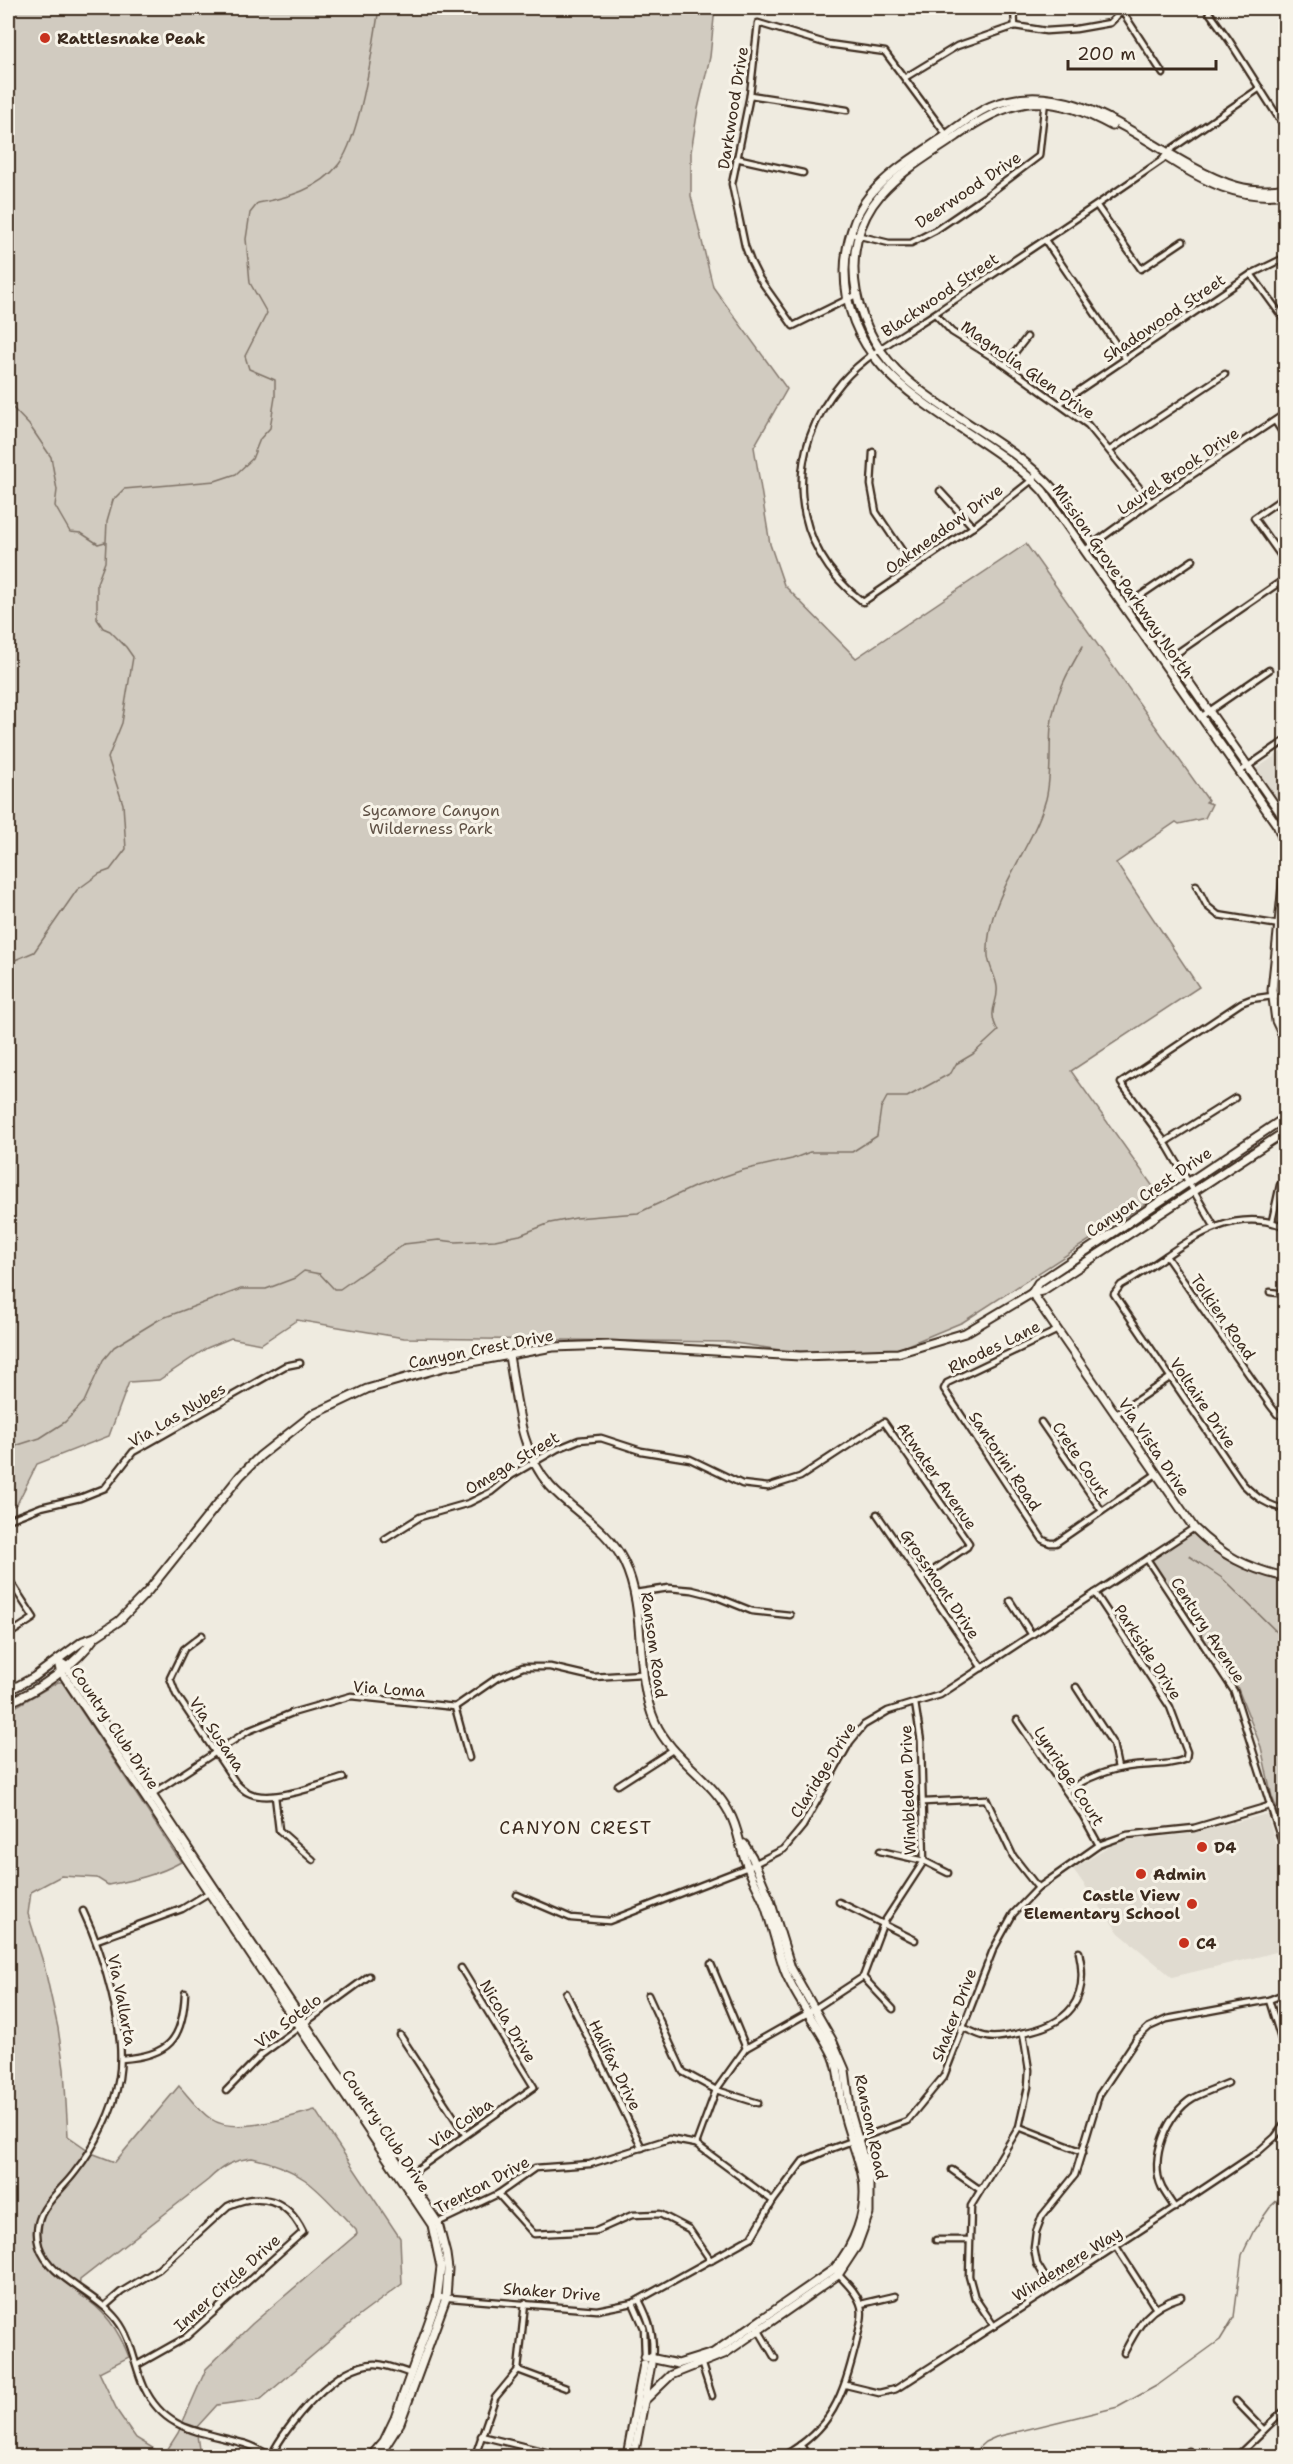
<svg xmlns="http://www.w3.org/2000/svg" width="1293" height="2464" viewBox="0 0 1293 2464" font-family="'Shantell Sans',sans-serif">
  <rect width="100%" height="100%" fill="#efebe0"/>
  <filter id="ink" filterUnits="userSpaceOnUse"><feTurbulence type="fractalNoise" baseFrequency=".0167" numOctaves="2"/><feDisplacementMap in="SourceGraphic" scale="12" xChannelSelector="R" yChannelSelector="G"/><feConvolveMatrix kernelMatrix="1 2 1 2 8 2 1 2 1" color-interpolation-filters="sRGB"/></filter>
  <g filter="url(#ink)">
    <!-- built -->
    <g fill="#e0dbd0">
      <path d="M1285 749V813L1256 769Z"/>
      <path d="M1267 1814 1285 1875 1286 1949 1261 1956 1172 1977 1119 1933 1073 1869 1119 1841 1189 1834Z"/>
    </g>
    <!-- green -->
    <g fill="#d1cbc0" stroke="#867a6f" stroke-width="1.5" fill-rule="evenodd">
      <path d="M8 8H715L710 57 698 109 691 152V196L713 287 787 389 754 447 770 544 784 585 856 658 1026 544 1208 800 1206 802 1212 804 1205 818 1179 824 1176 822 1116 863 1199 987 1071 1071 1159 1195 963 1322 898 1349 843 1353 787 1351 728 1342 404 1338 297 1320 261 1344 231 1338 207 1348 159 1380 129 1382 109 1436 37 1464 17 1504 8 1508Z"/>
      <path d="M845 8H931L926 16Z"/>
      <path d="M1192 1526 1230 1558 1285 1575V1828L1272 1797 1261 1747 1236 1684 1219 1668 1145 1558Z"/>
      <path d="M58 1682H62L181 1862C158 1875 134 1880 108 1885L97 1878 61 1876 31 1892 28 1914 44 1965 58 2028 64 2069 68 2136 94 2154 115 2162 179 2086C189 2097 199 2111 211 2119 236 2136 288 2117 315 2110L400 2238 402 2284 359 2316 261 2399 217 2405 196 2428 200 2456H8V1711ZM252 2158C305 2169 320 2192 356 2230L357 2234 252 2324 206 2369 178 2433 164 2455 136 2438 118 2412 99 2372 129 2357C118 2329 105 2310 79 2294L80 2280 208 2180C222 2166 233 2160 252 2158Z"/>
    </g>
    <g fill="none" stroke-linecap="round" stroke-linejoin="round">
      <!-- stream -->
      <g stroke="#7e7266" stroke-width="1.5">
        <path d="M8 403 30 426 51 457 57 490 55 506 70 532 81 533 98 544 105 542"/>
        <path d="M8 963 34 952 77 890 99 874 110 870 126 849 123 804 108 758 122 723 133 657 126 647 110 631 103 628 97 619V583L105 562 107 521 113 500 124 489 215 481 236 474 252 459 260 439 270 428 275 397V380L249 369 245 356 267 313 250 283 248 260 246 239 250 213 258 203C287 198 320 189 339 164 361 134 373 46 379 8"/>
        <path d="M8 1451 18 1445 40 1438 65 1422 84 1402 103 1360 114 1347 160 1319 241 1289H266L295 1278 304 1271 320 1274 334 1289H340L404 1244 439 1240 456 1242 495 1240 520 1235 550 1223 576 1218 638 1213 696 1186 743 1170 792 1159 810 1152H852L877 1136 881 1108 887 1097H907L951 1073 956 1064 973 1054 998 1031C986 1009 999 1004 997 987 996 977 989 967 988 956 985 898 1031 853 1046 799 1052 775 1049 750 1051 726 1054 697 1068 671 1083 646"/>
        <path d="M1189 1556 1222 1578 1286 1641"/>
        <path d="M969 2456 985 2442 996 2437 1118 2407 1158 2385 1220 2340 1234 2317 1242 2255 1254 2230 1271 2206 1286 2192"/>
      </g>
      <!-- street casing -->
      <g stroke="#3b2a1e" stroke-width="9">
        <g id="street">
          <path d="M1014 8 1015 26"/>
          <path d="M1120 8 1163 74"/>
          <path d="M1206 8 1229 40 1280 120"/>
          <path d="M906 77 957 46 1015 26 1046 31 1076 29 1110 23 1125 8"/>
          <path d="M750 95 847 110"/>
          <path d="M736 158 803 173"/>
          <path d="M1097 206 1141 269 1183 241"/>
          <path d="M852 234 889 243H911L936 230 986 196 1039 156 1045 101"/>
          <path d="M1045 240 1126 359"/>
          <path d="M1251 274 1286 322"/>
          <path d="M856 295 793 326 759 278 751 262 745 246 732 184 750 95 758 23 828 44 885 52 948 137"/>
          <path d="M935 314 952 332 1005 365 1088 425 1151 502"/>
          <path d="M1005 365 1027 337"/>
          <path d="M1059 404 1251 274 1286 257"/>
          <path d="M1275 421 1286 438"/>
          <path d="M1110 450 1225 374"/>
          <path d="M873 452 871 485 876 512 913 567"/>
          <path d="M1037 473 1032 480 973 527 863 602C789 546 782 452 842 382 868 352 908 332 940 310 1014 260 1089 211 1162 160L1170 150 1260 88"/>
          <path d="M940 491 973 527"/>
          <path d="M1286 496 1254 518 1286 563"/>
          <path d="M1085 550 1151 502 1286 413"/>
          <path d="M1125 606 1193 560"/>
          <path d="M1164 662 1286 578"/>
          <path d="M1202 716 1269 670"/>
          <path d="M1241 771 1286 740"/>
          <path d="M1196 885 1207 906 1218 915 1286 926"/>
          <path d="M1165 1142 1235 1098"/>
          <path d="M1272 1221 1280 1185"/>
          <path d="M1214 1226 1165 1142 1121 1083 1241 1003 1251 999 1280 995"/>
          <path d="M1286 1227C1220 1201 1174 1256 1121 1285L1114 1294 1243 1484C1256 1497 1267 1506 1286 1509"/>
          <path d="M1166 1256 1270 1405 1277 1414 1286 1417"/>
          <path d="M1270 1292 1286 1294"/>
          <path d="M1058 1330 947 1383 944 1389 1043 1540 1050 1543H1056L1156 1474"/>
          <path d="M1115 1415 1171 1377"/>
          <path d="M1041 1422 1102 1511"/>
          <path d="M877 1514 982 1668"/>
          <path d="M8 1520 41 1507 80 1498 105 1488 133 1452 285 1366 300 1363"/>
          <path d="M385 1539 420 1517 469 1503 491 1492 512 1475 557 1449 579 1440 601 1438 641 1451 690 1459 742 1484 768 1487 800 1477 884 1422 969 1543 967 1547 922 1578"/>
          <path d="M1147 1559 1234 1691 1286 1855"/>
          <path d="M8 1578 34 1618 8 1635"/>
          <path d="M635 1593 669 1588 692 1590 712 1595 752 1611 790 1615"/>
          <path d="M1010 1601 1032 1635"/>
          <path d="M202 1635 184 1649 170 1678 176 1694 236 1783C239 1786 243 1790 247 1792 270 1805 318 1785 343 1778"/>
          <path d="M1076 1687 1113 1744 1118 1768"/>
          <path d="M455 1707 469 1758"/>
          <path d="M1017 1720 1083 1816 1099 1845"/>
          <path d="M618 1785 674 1749"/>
          <path d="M1066 1791C1089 1777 1108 1769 1135 1766 1153 1764 1169 1766 1186 1759L1187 1752 1170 1707 1095 1593"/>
          <path d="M275 1796 279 1830 313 1860"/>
          <path d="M146 1798 248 1731 292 1713 351 1696 455 1707 497 1678 523 1667H550L593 1677 642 1674"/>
          <path d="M924 1802 986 1799 1013 1856 1038 1888"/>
          <path d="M880 1851 924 1861 948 1873"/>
          <path d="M517 1895 571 1918 609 1921 748 1867 784 1849 803 1826 850 1742 864 1725 888 1711 940 1695 1194 1528"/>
          <path d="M839 1902 915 1940"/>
          <path d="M83 1911C103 1953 127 2031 119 2078 114 2110 95 2147 75 2172 65 2186 48 2199 41 2215 37 2224 36 2236 39 2246 49 2278 95 2292 117 2320 132 2339 134 2365 144 2387 165 2432 201 2431 242 2443 252 2445 262 2451 271 2456"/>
          <path d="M97 1940 182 1909 210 1892"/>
          <path d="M711 1964 746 2048"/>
          <path d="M863 1977 893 2009"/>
          <path d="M566 1993 642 2148"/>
          <path d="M648 1995 683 2072 716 2090 758 2103"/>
          <path d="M1269 2000 1286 2055"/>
          <path d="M961 2027C970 2030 979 2036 988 2037 998 2039 1011 2035 1021 2033 1068 2025 1090 2001 1079 1952"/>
          <path d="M400 2035 465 2134"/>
          <path d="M121 2059C169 2056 183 2040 185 1993"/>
          <path d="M226 2091 261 2055 369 1976"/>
          <path d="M1019 2127 1083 2152"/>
          <path d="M696 2144 716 2090 746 2048 808 2013 863 1977 883 1924 924 1861 921 1741 915 1703"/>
          <path d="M952 2170 979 2189"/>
          <path d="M405 2178 534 2087 461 1968"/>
          <path d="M498 2194 534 2234 596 2231 632 2215 660 2214 689 2229 711 2261"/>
          <path d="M1175 2208C1171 2202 1166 2195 1162 2188 1148 2160 1167 2113 1193 2098 1204 2092 1217 2088 1228 2083"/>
          <path d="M437 2223 498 2194 535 2168 590 2164 669 2139 696 2144 773 2201"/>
          <path d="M936 2240H970"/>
          <path d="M1117 2248 1155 2307"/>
          <path d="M1051 2287 1037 2264 1034 2248 1036 2232 1042 2216 1075 2175 1099 2095 1137 2038 1149 2027 1167 2019 1269 2000 1286 1993"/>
          <path d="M438 2297 597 2310 633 2303 752 2237 773 2201 803 2161 833 2148 907 2121 944 2076 993 1950 1013 1914 1038 1888 1099 1845 1127 1835 1194 1828 1269 1806"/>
          <path d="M639 2300C649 2319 655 2336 652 2359"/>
          <path d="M633 2303 644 2328 645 2357"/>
          <path d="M861 2304 895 2296"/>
          <path d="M105 2306 121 2292 159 2269 228 2206C261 2191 287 2199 303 2232L185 2338 137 2365"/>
          <path d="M755 2324 775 2358"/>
          <path d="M994 2326 975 2298 969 2276 971 2206 1019 2127 1028 2087 1029 2070 1023 2033"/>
          <path d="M1124 2353C1139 2324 1148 2307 1181 2297"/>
          <path d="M1285 2353H1286"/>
          <path d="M701 2362 712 2396"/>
          <path d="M518 2370 566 2388"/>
          <path d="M846 2385 879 2393 896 2389C1017 2311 1138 2233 1258 2152L1275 2137 1286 2122"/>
          <path d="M1236 2401 1264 2430"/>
          <path d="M481 2436 550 2453"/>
          <path d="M800 2445 809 2456"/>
          <path d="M1189 2451 1195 2456"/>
          <path d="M271 2456C287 2424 336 2363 376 2364 388 2365 400 2370 412 2374"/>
          <path d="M475 2456 495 2398 518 2370 525 2303"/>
          <path d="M783 2456C832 2429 843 2396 856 2344 858 2332 865 2314 860 2303 856 2291 845 2282 837 2273"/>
          <path d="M1237 2456 1286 2409"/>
        </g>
      </g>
      <!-- secondary casing -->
      <g stroke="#3b2a1e" stroke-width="11">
        <g id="secondary">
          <path d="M1112 126C1051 92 1013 95 957 136 931 154 902 170 881 194 832 251 855 335 907 380 955 421 1014 444 1056 492L1279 811 1286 823"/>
          <path d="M1166 157C1203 181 1240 201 1286 194"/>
          <path d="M1286 188C1249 195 1222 183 1191 166 1130 133 1064 76 991 106 973 114 957 127 941 139 916 156 890 171 870 195 854 214 845 246 845 271 845 391 975 419 1043 491L1277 825 1282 837 1285 865 1272 990 1276 1021 1286 1042"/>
          <path d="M1286 940C1282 967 1275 995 1286 1022"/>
          <path d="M1032 1293 1194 1528C1221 1555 1248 1569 1286 1577"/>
          <path d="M1032 1293 1038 1283 1286 1117"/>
          <path d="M509 1356C517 1399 519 1451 550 1486 574 1513 607 1527 624 1562 648 1612 633 1671 655 1722 671 1758 710 1777 729 1812 738 1827 739 1844 745 1860 750 1875 758 1888 764 1902 772 1925 777 1948 785 1971 797 2001 819 2026 833 2055 841 2073 839 2091 843 2110 848 2134 859 2156 863 2179 868 2211 854 2246 834 2269L713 2353 678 2364 645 2357"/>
          <path d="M58 1661 66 1666 438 2223 446 2254 448 2269 446 2298 400 2423 379 2456"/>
          <path d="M58 1661 60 1670 432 2225 441 2267 437 2300 395 2418 384 2441 371 2456"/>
          <path d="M8 1691 34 1677 83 1641 95 1637 119 1621 148 1591 240 1476 260 1456 312 1415 367 1389 444 1367 553 1347 611 1345 800 1356 898 1353 965 1333 1032 1293 1042 1291 1286 1131"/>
          <path d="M8 1703C39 1690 76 1665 95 1637"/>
          <path d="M644 2401 671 2375 724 2354 838 2275 857 2246 869 2213V2177L851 2115 845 2070 832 2040 791 1968 770 1900 752 1857 744 1844"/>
          <path d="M627 2456 644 2364"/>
          <path d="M634 2456 651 2364"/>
        </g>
      </g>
      <!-- street -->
      <use href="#street" stroke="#f7f3e8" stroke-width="4.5"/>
      <!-- secondary -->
      <use href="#secondary" stroke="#f7f3e8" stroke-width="7"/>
    </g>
  </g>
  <!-- markers -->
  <g fill="#c8321e" stroke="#f7f3e8" stroke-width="2">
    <circle cx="45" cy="38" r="6"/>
    <circle cx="1202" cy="1847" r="6"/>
    <circle cx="1141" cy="1874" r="6"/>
    <circle cx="1192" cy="1904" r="6"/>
    <circle cx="1184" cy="1943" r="6"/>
  </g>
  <g text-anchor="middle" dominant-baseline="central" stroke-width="6" stroke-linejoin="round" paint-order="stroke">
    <!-- poi labels -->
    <g font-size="16" font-weight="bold" fill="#3b2a1e" stroke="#f7f3e8" text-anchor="start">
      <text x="57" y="38">Rattlesnake Peak</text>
      <text x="1214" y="1847">D4</text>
      <text x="1153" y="1874">Admin</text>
      <text x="1180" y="1895" text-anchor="end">Castle View<tspan x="1180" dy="18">Elementary School</tspan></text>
      <text x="1196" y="1943">C4</text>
    </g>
    <!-- street labels -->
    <g font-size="16" fill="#3b2a1e" stroke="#f7f3e8">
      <text transform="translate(733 108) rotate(-81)">Darkwood Drive</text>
      <text transform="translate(968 190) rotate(-34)">Deerwood Drive</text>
      <text transform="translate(940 295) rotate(-34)">Blackwood Street</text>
      <text transform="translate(1164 318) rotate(-34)">Shadowood Street</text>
      <text transform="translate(1028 370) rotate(35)">Magnolia Glen Drive</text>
      <text transform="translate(1178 471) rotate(-34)">Laurel Brook Drive</text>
      <text transform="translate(944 529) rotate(-36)">Oakmeadow Drive</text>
      <text transform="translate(1123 581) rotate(55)">Mission Grove Parkway North</text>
      <text transform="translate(1149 1192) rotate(-34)">Canyon Crest Drive</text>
      <text transform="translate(1223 1317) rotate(55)">Tolkien Road</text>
      <text transform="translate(994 1347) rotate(-26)">Rhodes Lane</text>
      <text transform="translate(481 1349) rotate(-11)">Canyon Crest Drive</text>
      <text transform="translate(1203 1403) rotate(56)">Voltaire Drive</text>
      <text transform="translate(177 1415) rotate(-31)">Via Las Nubes</text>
      <text transform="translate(1154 1447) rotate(56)">Via Vista Drive</text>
      <text transform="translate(1081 1460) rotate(56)">Crete Court</text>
      <text transform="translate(1005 1461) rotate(56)">Santorini Road</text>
      <text transform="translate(512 1463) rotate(-31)">Omega Street</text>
      <text transform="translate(937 1476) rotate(55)">Atwater Avenue</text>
      <text transform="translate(940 1584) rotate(56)">Grossmont Drive</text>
      <text transform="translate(1208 1630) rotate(57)">Century Avenue</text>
      <text transform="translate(654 1645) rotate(82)">Ransom Road</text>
      <text transform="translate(1148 1652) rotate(57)">Parkside Drive</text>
      <text transform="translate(389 1689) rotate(4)">Via Loma</text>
      <text transform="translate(115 1728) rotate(56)">Country Club Drive</text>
      <text transform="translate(217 1734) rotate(56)">Via Susana</text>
      <text transform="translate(823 1770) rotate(-58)">Claridge Drive</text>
      <text transform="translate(1069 1776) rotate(57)">Lynridge Court</text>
      <text transform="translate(908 1790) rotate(-92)">Wimbledon Drive</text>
      <text transform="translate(122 2000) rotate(79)">Via Vallarta</text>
      <text transform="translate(954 2015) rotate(-69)">Shaker Drive</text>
      <text transform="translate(288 2021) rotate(-37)">Via Sotelo</text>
      <text transform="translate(508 2021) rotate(59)">Nicola Drive</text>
      <text transform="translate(615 2065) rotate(64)">Halifax Drive</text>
      <text transform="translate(461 2123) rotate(-35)">Via Coiba</text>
      <text transform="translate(871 2127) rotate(78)">Ransom Road</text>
      <text transform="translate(386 2131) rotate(56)">Country Club Drive</text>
      <text transform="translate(482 2185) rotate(-28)">Trenton Drive</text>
      <text transform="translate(1067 2264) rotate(-32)">Windemere Way</text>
      <text transform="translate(227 2283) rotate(-42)">Inner Circle Drive</text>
      <text transform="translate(552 2292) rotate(4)">Shaker Drive</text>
    </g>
    <!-- park labels -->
    <g font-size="16" fill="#605246" stroke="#f7f3e8">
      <text x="431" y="810">Sycamore Canyon<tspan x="431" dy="18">Wilderness Park</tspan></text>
    </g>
    <!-- neighbourhood labels -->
    <g font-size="18" letter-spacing="1.5" fill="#3b2a1e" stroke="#f7f3e8">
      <text x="576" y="1828">CANYON CREST</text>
    </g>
  </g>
  <!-- margin -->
  <rect width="1293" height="2464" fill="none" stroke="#f7f3e8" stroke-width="30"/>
  <rect x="15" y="15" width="1263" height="2434" fill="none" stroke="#3b2a1e" stroke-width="2" filter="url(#ink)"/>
  <!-- scale -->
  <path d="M1068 60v9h148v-9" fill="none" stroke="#3b2a1e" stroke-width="3"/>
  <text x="1077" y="60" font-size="18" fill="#3b2a1e" stroke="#f7f3e8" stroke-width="4.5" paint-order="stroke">200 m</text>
</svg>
